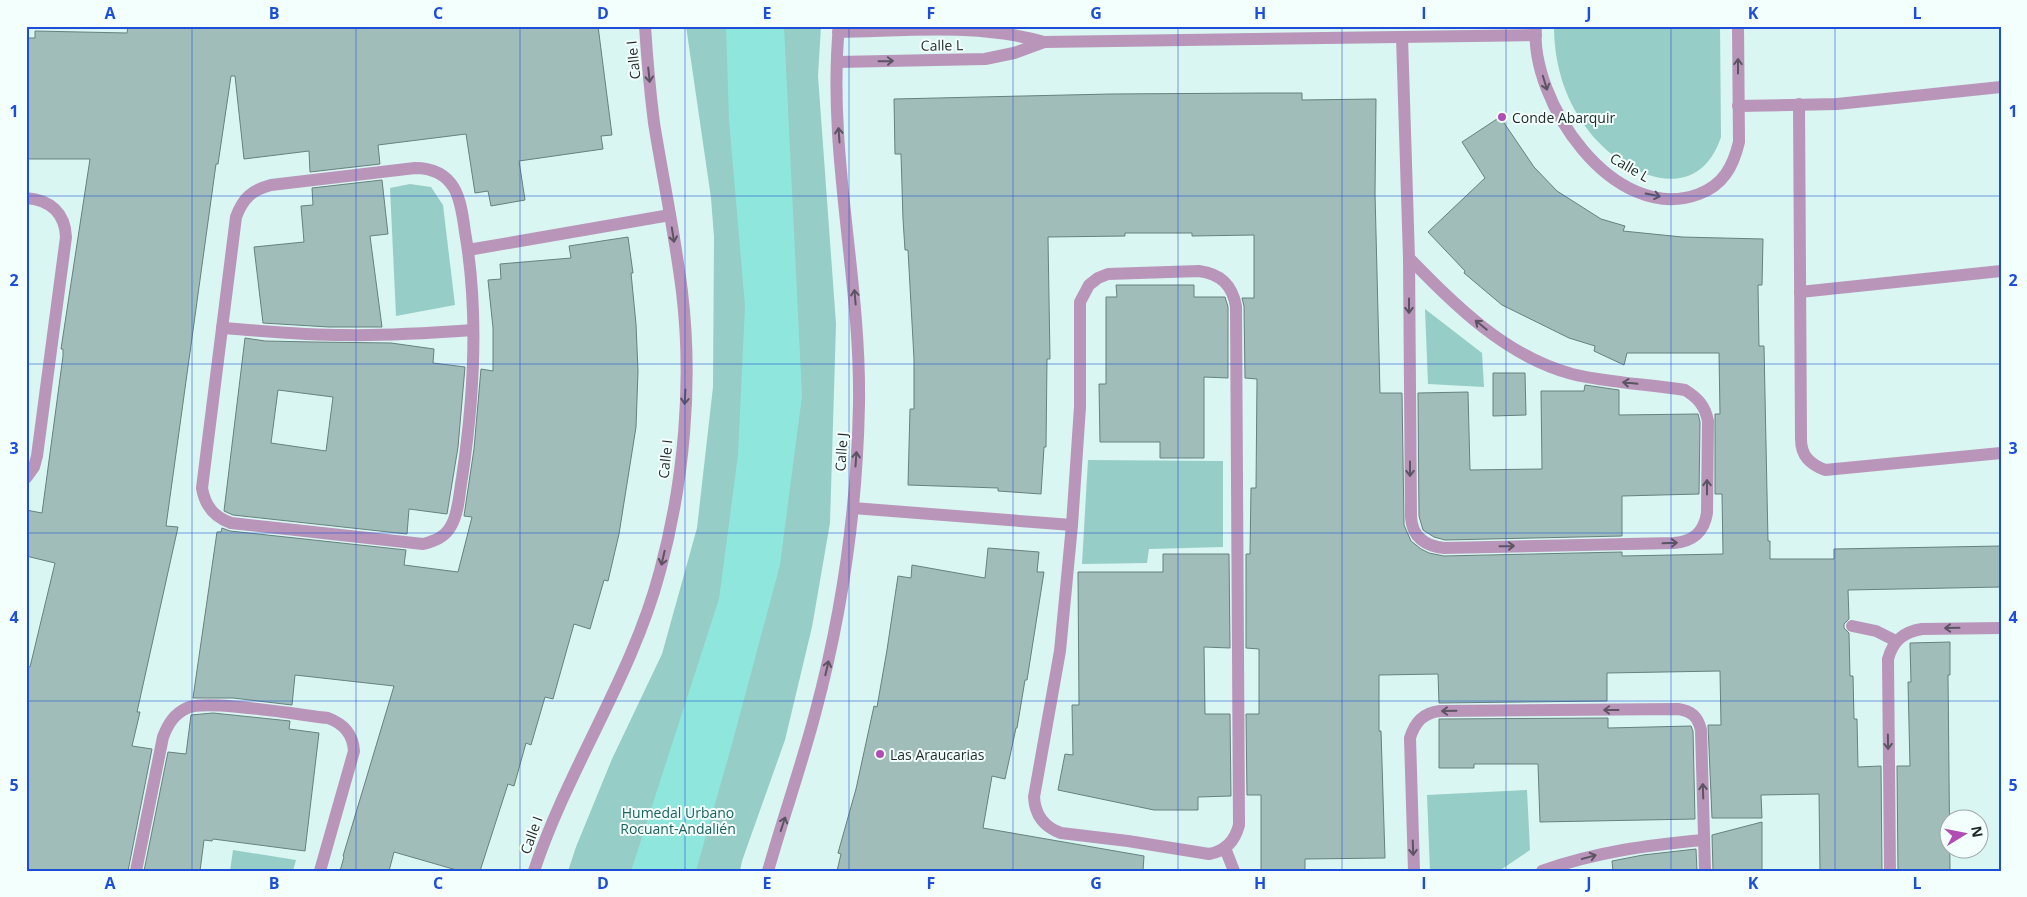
<svg xmlns="http://www.w3.org/2000/svg" width="2027" height="897" viewBox="0 0 2027 897" font-family="'Open Sans',sans-serif">
  <rect width="100%" height="100%" fill="#d9f6f2"/>
  <!-- green -->
  <g fill="#96cdc6">
    <path d="M686 26H821L818 76 836 324 830 523 812 627 785 740 742 861 740 871H568L576 847 612 759 662 654 697 528 713 387 714 237 711 198Z"/>
    <path d="M1554 26H1720L1721 137C1696 212 1617 172 1585 126 1564 97 1554 62 1554 26Z"/>
    <path d="M410 184 431 187 443 205 455 305 396 316 390 188Z"/>
    <path d="M1425 309 1482 353 1484 387 1428 384Z"/>
    <path d="M1088 460 1223 461V547L1149 549 1147 563 1082 564Z"/>
    <path d="M1527 790 1530 850 1499 871H1430L1427 795Z"/>
    <path d="M233 850 296 860 293 871H230Z"/>
  </g>
  <!-- water -->
  <path fill="#8fe6dc" d="M726 26H784L802 396 780 565 732 744 696 871H631L719 599 738 455 745 306 729 120Z"/>
  <!-- building -->
  <g fill="#a1bdb9" stroke="#67817e" fill-rule="evenodd">
    <path d="M128 26H598L612 135 601 136 603 149 519 161 525 200 491 206 488 191 475 193 466 134 378 145 380 164 310 172 309 151 244 159 235 76H231L218 164H216L166 526 178 527 137 712H140L132 746 152 749 128 871H26V666L30 667 55 563 26 556V510L42 513 63 356V349H61L90 159H26V38H35V31L127 33Z"/>
    <path d="M1264 93H1302V100L1376 99 1375 193 1380 393H1402L1404 525 1411 541 1421 549 1429 553 1444 556 1622 552V556L1723 554 1722 494H1715V414H1720L1719 353H1627L1624 365 1594 351 1595 346 1569 338 1502 305 1464 273 1465 271 1428 232 1485 178 1462 142 1500 117 1534 167 1557 191 1601 219 1625 226 1623 231 1682 237 1763 239 1762 285H1758L1759 346H1764L1768 541H1770V559H1834V549L2001 546V587L1848 590 1849 619 1844 624V628L1849 633 1850 676H1853L1854 719H1857L1858 767 1881 766 1882 871H1820L1819 794 1761 795 1762 818H1712L1708 725H1721L1720 671 1607 673V701L1439 703 1438 674 1379 675V731H1381L1385 858 1305 859V871H1261V795H1247L1246 714H1259V649L1246 648V554H1250L1251 488H1256L1257 379 1245 378 1244 306 1242 298H1254V235L1192 236V233H1125V236L1048 237 1050 359H1047L1046 447H1044L1041 494 998 491V488L908 485 910 409H914V359L908 250H905L903 219 901 154H895L894 99 1110 94Z"/>
    <path d="M382 180 388 234 370 236 382 327H329L263 323 254 247 304 242 301 206 313 205 312 188Z"/>
    <path d="M628 237 633 273H631L636 324 638 371 636 427 619 534 608 581 604 580 590 629 574 624 553 699 545 697 531 745 526 743 514 786 508 784 480 871H460L394 852 389 871H340L344 857 343 856 394 686 295 675 292 705 233 698H193L217 532H221L222 528 230 531 406 550 404 565 458 572 472 517 464 516 474 449 481 369 493 371V328L488 280 501 279 500 264 571 258 569 246Z"/>
    <path d="M1116 285H1194V297H1225L1228 307V378L1204 377V458H1160V442H1100L1099 384H1106V297H1117Z"/>
    <path d="M245 338 265 341 313 342 391 343 434 349 433 363 465 367 458 447 447 514 409 509 407 534 233 515 224 511ZM278 390 333 397 326 451 271 443Z"/>
    <path d="M1493 373H1525L1526 415 1493 416Z"/>
    <path d="M1585 385 1619 390V415L1698 414 1700 422 1699 494 1622 496V536L1445 540 1434 537 1423 530 1419 516 1418 393 1468 392 1470 470 1542 469 1541 391H1584Z"/>
    <path d="M988 548 1039 552 1037 572H1044L1027 680H1025L1017 728H1016L1005 779 992 776 983 828 1144 856 1143 871H837L841 854 838 853 856 789 874 706 877 707 887 650 898 576 911 578 912 565 985 578Z"/>
    <path d="M1163 554H1229L1230 648 1204 647 1205 714H1230L1231 796 1198 797V810H1154L1058 790 1065 754 1073 755 1072 705H1079L1078 572H1163Z"/>
    <path d="M1950 642V675H1948L1950 871H1898L1897 766H1910L1908 682H1911L1910 643Z"/>
    <path d="M213 713 290 721 289 729 319 733 305 851 213 839 212 841 204 840 200 871H144L168 752 186 754 191 715Z"/>
    <path d="M1608 718V728L1691 726 1693 731 1695 819 1540 822 1538 764H1474V768H1439V719Z"/>
    <path d="M1762 822V871H1713L1712 835Z"/>
    <path d="M1696 849 1697 871H1613L1612 861 1643 855Z"/>
  </g>
  <g fill="none" stroke-linecap="round" stroke-linejoin="round">
    <!-- minor -->
    <g stroke="#b995b9" stroke-width="12">
      <path d="M1536 26C1529 101 1614 226 1699 194 1723 185 1733 167 1739 142L1738 26"/>
      <path d="M838 32C907 31 978 23 1044 42L1536 35"/>
      <path d="M1402 37 1409 258 1411 517C1412 537 1425 546 1444 548L1674 543C1694 541 1704 532 1707 513L1708 421C1705 406 1698 398 1685 390 1648 384 1609 383 1572 374 1505 356 1455 305 1409 258"/>
      <path d="M837 62 985 59 1014 53 1044 42"/>
      <path d="M1799 104 1801 439C1801 456 1810 464 1825 470L2001 453"/>
      <path d="M1738 106 1837 104 2001 87"/>
      <path d="M415 168C431 168 445 173 454 188 461 200 463 218 465 232 479 312 474 398 462 478 459 494 459 512 451 526 445 537 435 541 423 544L231 523C214 517 205 506 202 488L236 217C243 198 252 190 271 185Z"/>
      <path d="M26 198C51 200 65 213 66 237L37 456 34 467 26 478"/>
      <path d="M468 250 670 215"/>
      <path d="M1199 271C1221 274 1232 285 1236 306L1239 825C1235 841 1226 851 1209 854L1128 841 1061 833C1044 827 1035 815 1034 797L1060 651 1072 525 1080 407V302L1089 285 1098 278 1108 274Z"/>
      <path d="M1800 292 2001 271"/>
      <path d="M222 328C263 331 303 335 344 335 387 336 430 333 473 330"/>
      <path d="M853 508 1072 525"/>
      <path d="M1852 626 1876 631 1896 641"/>
      <path d="M1225 848 1234 871"/>
      <path d="M136 871 163 737C168 724 174 714 187 708 207 699 300 715 328 718 344 724 353 734 354 751L320 871"/>
      <path d="M534 871C568 768 632 677 660 571 684 482 693 383 682 292 675 235 663 179 654 123 650 91 647 58 645 26"/>
      <path d="M768 871C783 818 801 767 815 714 842 614 857 508 859 404 861 278 827 152 839 26"/>
      <path d="M1414 871 1410 738C1415 722 1423 713 1440 711L1678 709C1692 711 1698 717 1701 730L1705 871"/>
      <path d="M1542 871C1595 852 1648 845 1704 840"/>
      <path d="M1890 871 1888 659C1893 641 1903 632 1922 629L2001 628"/>
    </g>
  </g>
  <!-- one-way arrows -->
  <defs><path id="oneway-shaft" d="M-6 0H5M1.5-3L5.5 0L1.5 3" fill="none" stroke-width="1.6" stroke-linecap="round" stroke-linejoin="round" transform="scale(1.25)"/></defs>
  <g stroke="#5c5462">
    <use href="#oneway-shaft" transform="translate(886 61) rotate(-1)"/>
    <use href="#oneway-shaft" transform="translate(1738 66) rotate(-90)"/>
    <use href="#oneway-shaft" transform="translate(649 75) rotate(84)"/>
    <use href="#oneway-shaft" transform="translate(1545 83) rotate(73)"/>
    <use href="#oneway-shaft" transform="translate(839 135) rotate(-94)"/>
    <use href="#oneway-shaft" transform="translate(1653 195) rotate(11)"/>
    <use href="#oneway-shaft" transform="translate(673 235) rotate(81)"/>
    <use href="#oneway-shaft" transform="translate(855 297) rotate(-95)"/>
    <use href="#oneway-shaft" transform="translate(1409 306) rotate(90)"/>
    <use href="#oneway-shaft" transform="translate(1481 325) rotate(-141)"/>
    <use href="#oneway-shaft" transform="translate(1630 383) rotate(-174)"/>
    <use href="#oneway-shaft" transform="translate(685 397) rotate(93)"/>
    <use href="#oneway-shaft" transform="translate(856 459) rotate(-86)"/>
    <use href="#oneway-shaft" transform="translate(1410 469) rotate(90)"/>
    <use href="#oneway-shaft" transform="translate(1707 487) rotate(-90)"/>
    <use href="#oneway-shaft" transform="translate(1670 543) rotate(-2)"/>
    <use href="#oneway-shaft" transform="translate(1507 546) rotate(-1)"/>
    <use href="#oneway-shaft" transform="translate(663 558) rotate(103)"/>
    <use href="#oneway-shaft" transform="translate(1952 628) rotate(179)"/>
    <use href="#oneway-shaft" transform="translate(827 668) rotate(-77)"/>
    <use href="#oneway-shaft" transform="translate(1611 710) rotate(180)"/>
    <use href="#oneway-shaft" transform="translate(1449 711) rotate(179)"/>
    <use href="#oneway-shaft" transform="translate(1888 742) rotate(89)"/>
    <use href="#oneway-shaft" transform="translate(1703 791) rotate(-92)"/>
    <use href="#oneway-shaft" transform="translate(783 824) rotate(-72)"/>
    <use href="#oneway-shaft" transform="translate(1413 848) rotate(88)"/>
    <use href="#oneway-shaft" transform="translate(1589 857) rotate(-15)"/>
  </g>
  <!-- grid -->
  <path fill="none" stroke="#1d4ed8" stroke-width="1" stroke-opacity="0.55" d="M192 26V871M356 26V871M520 26V871M685 26V871M849 26V871M1013 26V871M1178 26V871M1342 26V871M1506 26V871M1671 26V871M1835 26V871M26 196H2001M26 364H2001M26 533H2001M26 701H2001"/>
  <!-- markers -->
  <g fill="#b14eb5" stroke="#f3fffd" stroke-width="2">
    <circle cx="1502" cy="117" r="5"/>
    <circle cx="880" cy="754" r="5"/>
  </g>
  <g text-anchor="middle" dominant-baseline="central" stroke-width="4" stroke-linejoin="round" paint-order="stroke">
    <!-- street labels -->
    <g font-size="14" fill="#1e2928" stroke="#f3fffd">
      <text transform="translate(942 45) rotate(-1)">Calle L</text>
      <text transform="translate(633 60) rotate(-96)">Calle I</text>
      <text transform="translate(1630 167) rotate(30)">Calle L</text>
      <text transform="translate(841 452) rotate(-86)">Calle J</text>
      <text transform="translate(665 459) rotate(-84)">Calle I</text>
      <text transform="translate(531 835) rotate(-70)">Calle I</text>
    </g>
    <!-- poi labels -->
    <g font-size="14" fill="#1e2928" stroke="#f3fffd" text-anchor="start">
      <text x="1512" y="117">Conde Abarquir</text>
      <text x="890" y="754">Las Araucarias</text>
    </g>
    <!-- park labels -->
    <g font-size="14" fill="#1b625c" stroke="#f3fffd">
      <text x="678" y="812">Humedal Urbano<tspan x="678" dy="16">Rocuant-Andalién</tspan></text>
    </g>
  </g>
  <!-- border -->
  <rect width="2027" height="897" fill="none" stroke="#f3fffd" stroke-width="55"/>
  <!-- north arrow -->
  <g transform="translate(1964 834) rotate(80)"><circle r="24" fill="#f3fffd" stroke="#9ea9a8"/>
  <path d="M0-4L9 19L0 12L-9 19Z" fill="#b14eb5"/>
  <text y="-8" font-size="14" font-weight="bold" text-anchor="middle" fill="#1e2928">N</text>
  </g>
  <rect x="28" y="28" width="1972" height="842" fill="none" stroke="#1d4ed8" stroke-width="2"/>
  <g font-size="16" text-anchor="middle" font-weight="bold" fill="#1d4ed8">
    <text x="110" y="19">A</text>
    <text x="274" y="19">B</text>
    <text x="438" y="19">C</text>
    <text x="603" y="19">D</text>
    <text x="767" y="19">E</text>
    <text x="931" y="19">F</text>
    <text x="1096" y="19">G</text>
    <text x="1260" y="19">H</text>
    <text x="1424" y="19">I</text>
    <text x="1589" y="19">J</text>
    <text x="1753" y="19">K</text>
    <text x="1917" y="19">L</text>
    <text x="14" y="117">1</text>
    <text x="2013" y="117">1</text>
    <text x="14" y="286">2</text>
    <text x="2013" y="286">2</text>
    <text x="14" y="454">3</text>
    <text x="2013" y="454">3</text>
    <text x="14" y="623">4</text>
    <text x="2013" y="623">4</text>
    <text x="14" y="791">5</text>
    <text x="2013" y="791">5</text>
    <text x="110" y="889">A</text>
    <text x="274" y="889">B</text>
    <text x="438" y="889">C</text>
    <text x="603" y="889">D</text>
    <text x="767" y="889">E</text>
    <text x="931" y="889">F</text>
    <text x="1096" y="889">G</text>
    <text x="1260" y="889">H</text>
    <text x="1424" y="889">I</text>
    <text x="1589" y="889">J</text>
    <text x="1753" y="889">K</text>
    <text x="1917" y="889">L</text>
  </g>
</svg>
